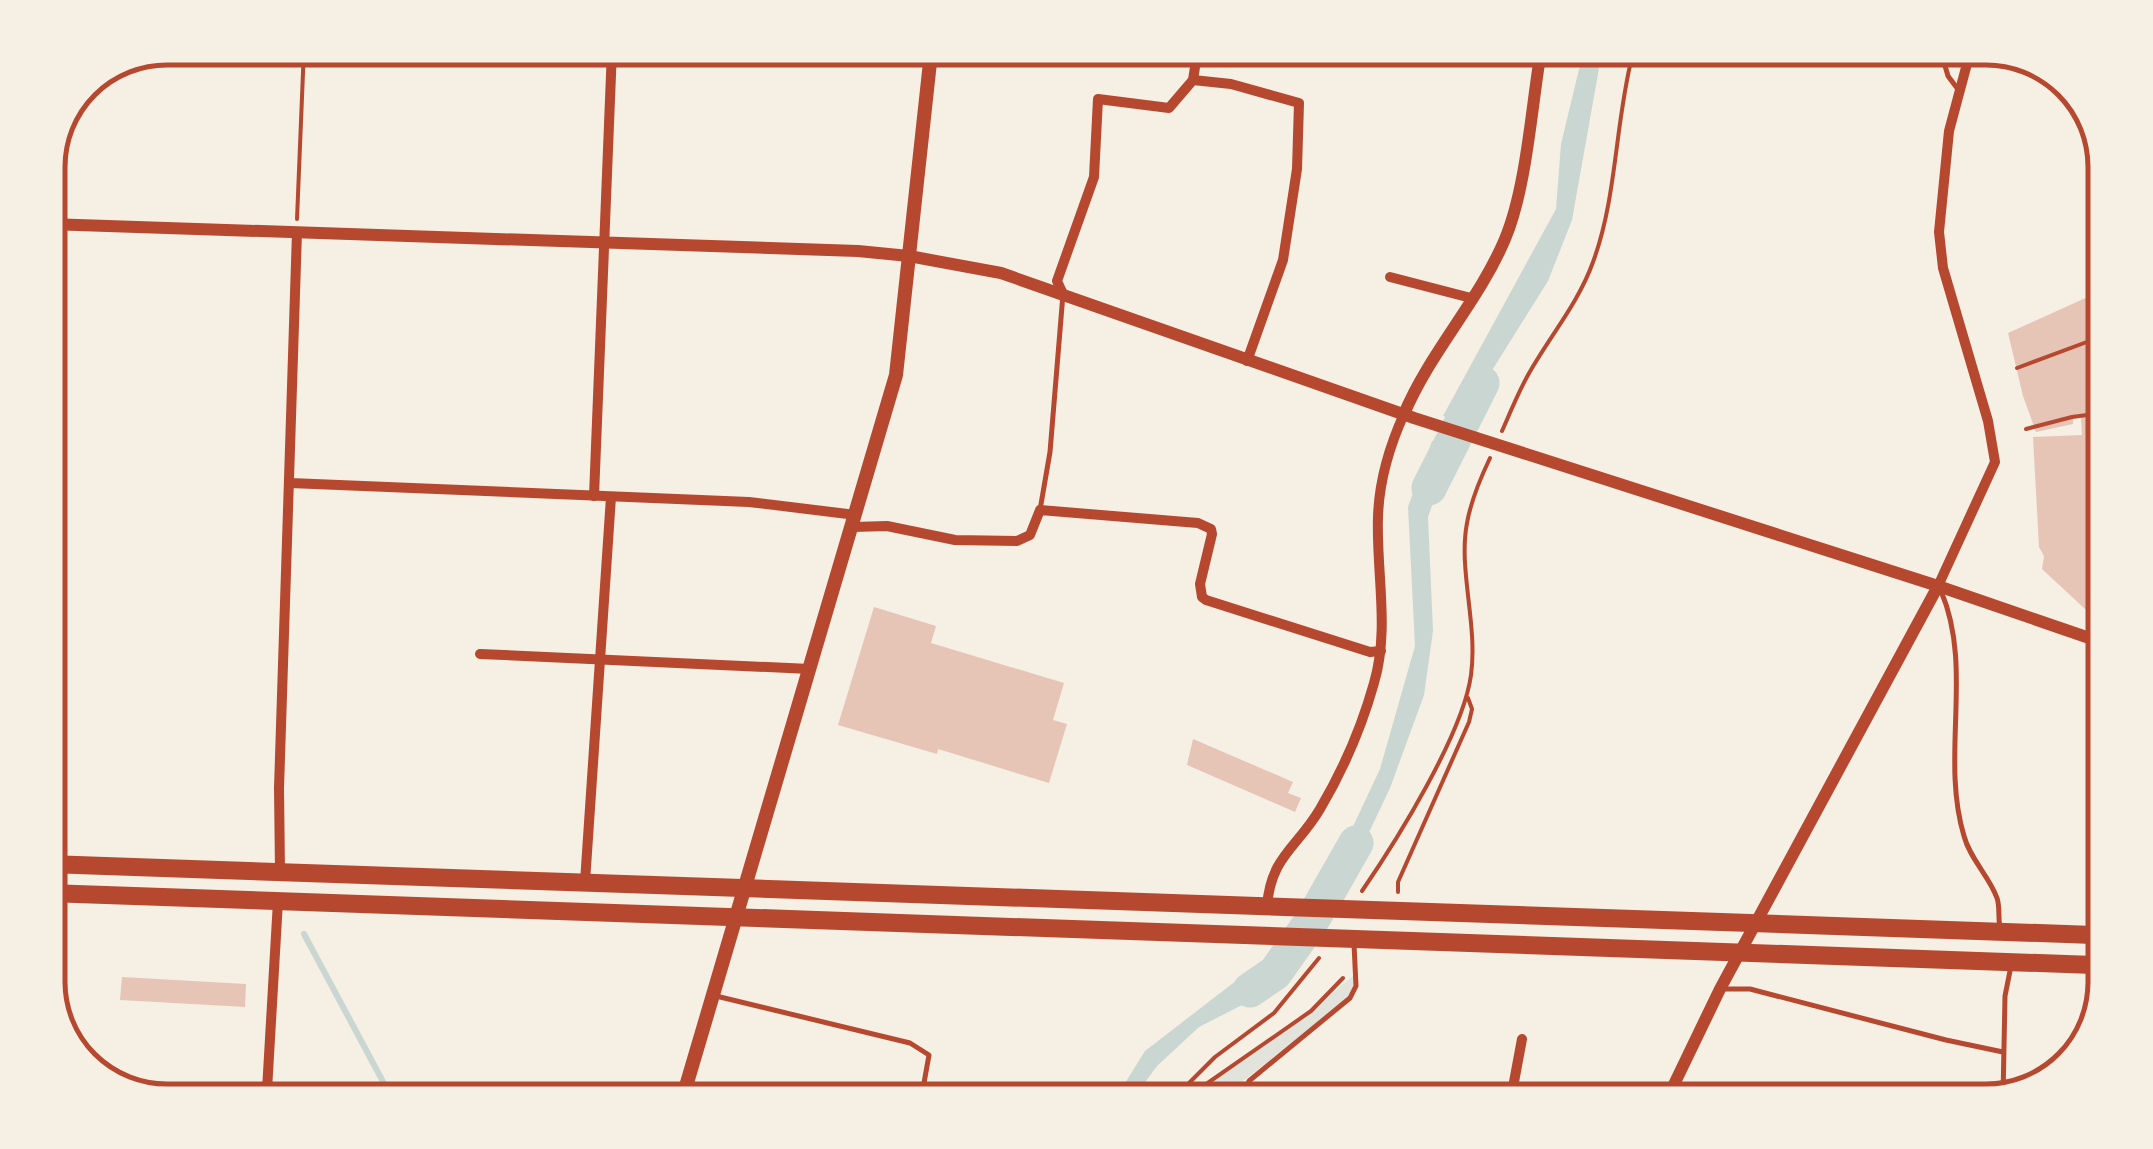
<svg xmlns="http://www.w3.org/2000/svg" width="2153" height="1149" viewBox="0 0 2153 1149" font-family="Quicksand,sans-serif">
  <rect width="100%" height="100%" fill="#f6efe4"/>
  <!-- green -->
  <path fill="#e2e4dc" d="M1355 974 1356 986 1350 998 1243 1081 1237 1096H1189L1311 1011Z"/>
  <!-- water -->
  <g fill="#c9d6d2">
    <path d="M1582 57H1601L1572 220 1548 281 1491 372 1464 423 1443 416 1556 209 1561 144Z"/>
    <path d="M1432 441 1452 449 1428 517 1433 631 1424 695 1390 788 1345 883 1327 882 1380 769 1415 646 1408 507Z"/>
    <path d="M1263 960 1299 961 1250 1001 1199 1027 1157 1066 1135 1096H1117L1145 1051Z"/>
  </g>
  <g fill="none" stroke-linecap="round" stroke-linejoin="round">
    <!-- stream -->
    <path stroke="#c9d6d2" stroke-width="6" d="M304 934 388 1091"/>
    <!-- river -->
    <g stroke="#c9d6d2" stroke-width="35">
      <path d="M1429 488 1482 383"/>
      <path d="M1250 990 1275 973 1311 922 1356 843"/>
    </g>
  </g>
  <!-- building -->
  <g fill="#e6c5b7">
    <path d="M2103 290 2099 614 2085 609 2042 569 2044 556 2039 547 2033 437 2082 435 2081 418H2073V424L2036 432 2023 396 2008 333Z"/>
    <path d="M874 607 936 626 931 643 1064 683 1053 720 1067 724 1049 783 938 749 937 754 838 725Z"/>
    <path d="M1193 739 1293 782 1288 793 1301 798 1295 812 1187 765Z"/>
    <path d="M122 977 246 984 245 1007 120 1000Z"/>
  </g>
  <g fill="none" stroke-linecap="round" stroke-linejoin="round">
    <!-- path -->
    <g stroke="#b5482f" stroke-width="4">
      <path d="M297 219 304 48"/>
      <path d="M2017 368 2103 336"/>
      <path d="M2026 429 2072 417 2102 413"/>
      <path d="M1502 431C1510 413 1518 393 1528 375 1549 337 1578 304 1593 262 1617 197 1615 124 1632 57"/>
      <path d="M1362 891C1397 840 1463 734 1471 675 1478 624 1458 570 1467 523 1471 500 1480 479 1490 458"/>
      <path d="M1398 892V882L1469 722 1472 709 1468 698"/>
      <path d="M1176 1096 1215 1057 1274 1013 1319 958"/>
      <path d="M1189 1096 1311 1011 1343 978"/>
    </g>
    <!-- service -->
    <g stroke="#b5482f" stroke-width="5">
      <path d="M1943 59 1948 76 1957 88"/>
      <path d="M1040 510 1050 452 1063 294"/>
      <path d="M1941 591C1974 668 1940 757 1964 836 1970 859 1989 876 1997 898 2000 906 1998 919 2000 928"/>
      <path d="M1723 989H1750L1946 1040 2003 1052"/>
      <path d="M716 996 910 1043 929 1055 922 1094"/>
      <path d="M1242 1096 1249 1081 1350 998 1356 986 1354 944"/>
      <path d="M2003 1097 2005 996 2011 966"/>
    </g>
    <!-- minor -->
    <g stroke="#b5482f" stroke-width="10">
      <path d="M1193 80 1231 84 1299 103 1297 169 1283 260 1247 361"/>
      <path d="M1390 277 1471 298"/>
      <path d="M1063 294 1057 281 1094 177 1098 99 1169 108 1193 80 1197 54"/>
      <path d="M290 483 749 502 856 515"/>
      <path d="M594 496 612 50"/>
      <path d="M853 527 887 526 955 540 1017 541 1030 535 1040 510 1198 523 1211 529 1212 534 1200 584 1202 597 1206 600 1370 652 1381 651"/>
      <path d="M1938 586 1995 462 1988 421 1943 268 1939 232 1949 131 1968 60"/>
      <path d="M480 654 810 669"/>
      <path d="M280 872 279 788 297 232"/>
      <path d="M585 882 611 497"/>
      <path d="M1267 906C1271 856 1297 848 1320 809 1343 770 1362 726 1374 683 1390 629 1376 572 1378 517 1379 482 1390 445 1404 414"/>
      <path d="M267 1090 278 901"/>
      <path d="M1511 1098 1522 1039"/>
    </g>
    <!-- tertiary -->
    <g stroke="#b5482f" stroke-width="12">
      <path d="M48 224 858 251 909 256 1001 273 1414 418 1938 586 2098 641"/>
      <path d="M1404 414C1430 352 1479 301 1505 239 1526 189 1531 112 1540 57"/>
      <path d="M1667 1099 1720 989 1938 586"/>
    </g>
    <!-- secondary -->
    <path stroke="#b5482f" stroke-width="14" d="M684 1093 896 375 931 53"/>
    <!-- trunk -->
    <g stroke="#b5482f" stroke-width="18">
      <path d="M48 864 2094 935"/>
      <path d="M48 893 2094 965"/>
    </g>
  </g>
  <!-- crop -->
  <path d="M0 0H2153V1149H0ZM167 65H1986A102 102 0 0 1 2088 167V982A102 102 0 0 1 1986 1084H167A102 102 0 0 1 65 982V167A102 102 0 0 1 167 65Z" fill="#f6efe4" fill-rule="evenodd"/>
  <path fill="none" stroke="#b5482f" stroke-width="5" d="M167 65H1986A102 102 0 0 1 2088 167V982A102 102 0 0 1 1986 1084H167A102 102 0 0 1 65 982V167A102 102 0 0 1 167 65Z"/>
</svg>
